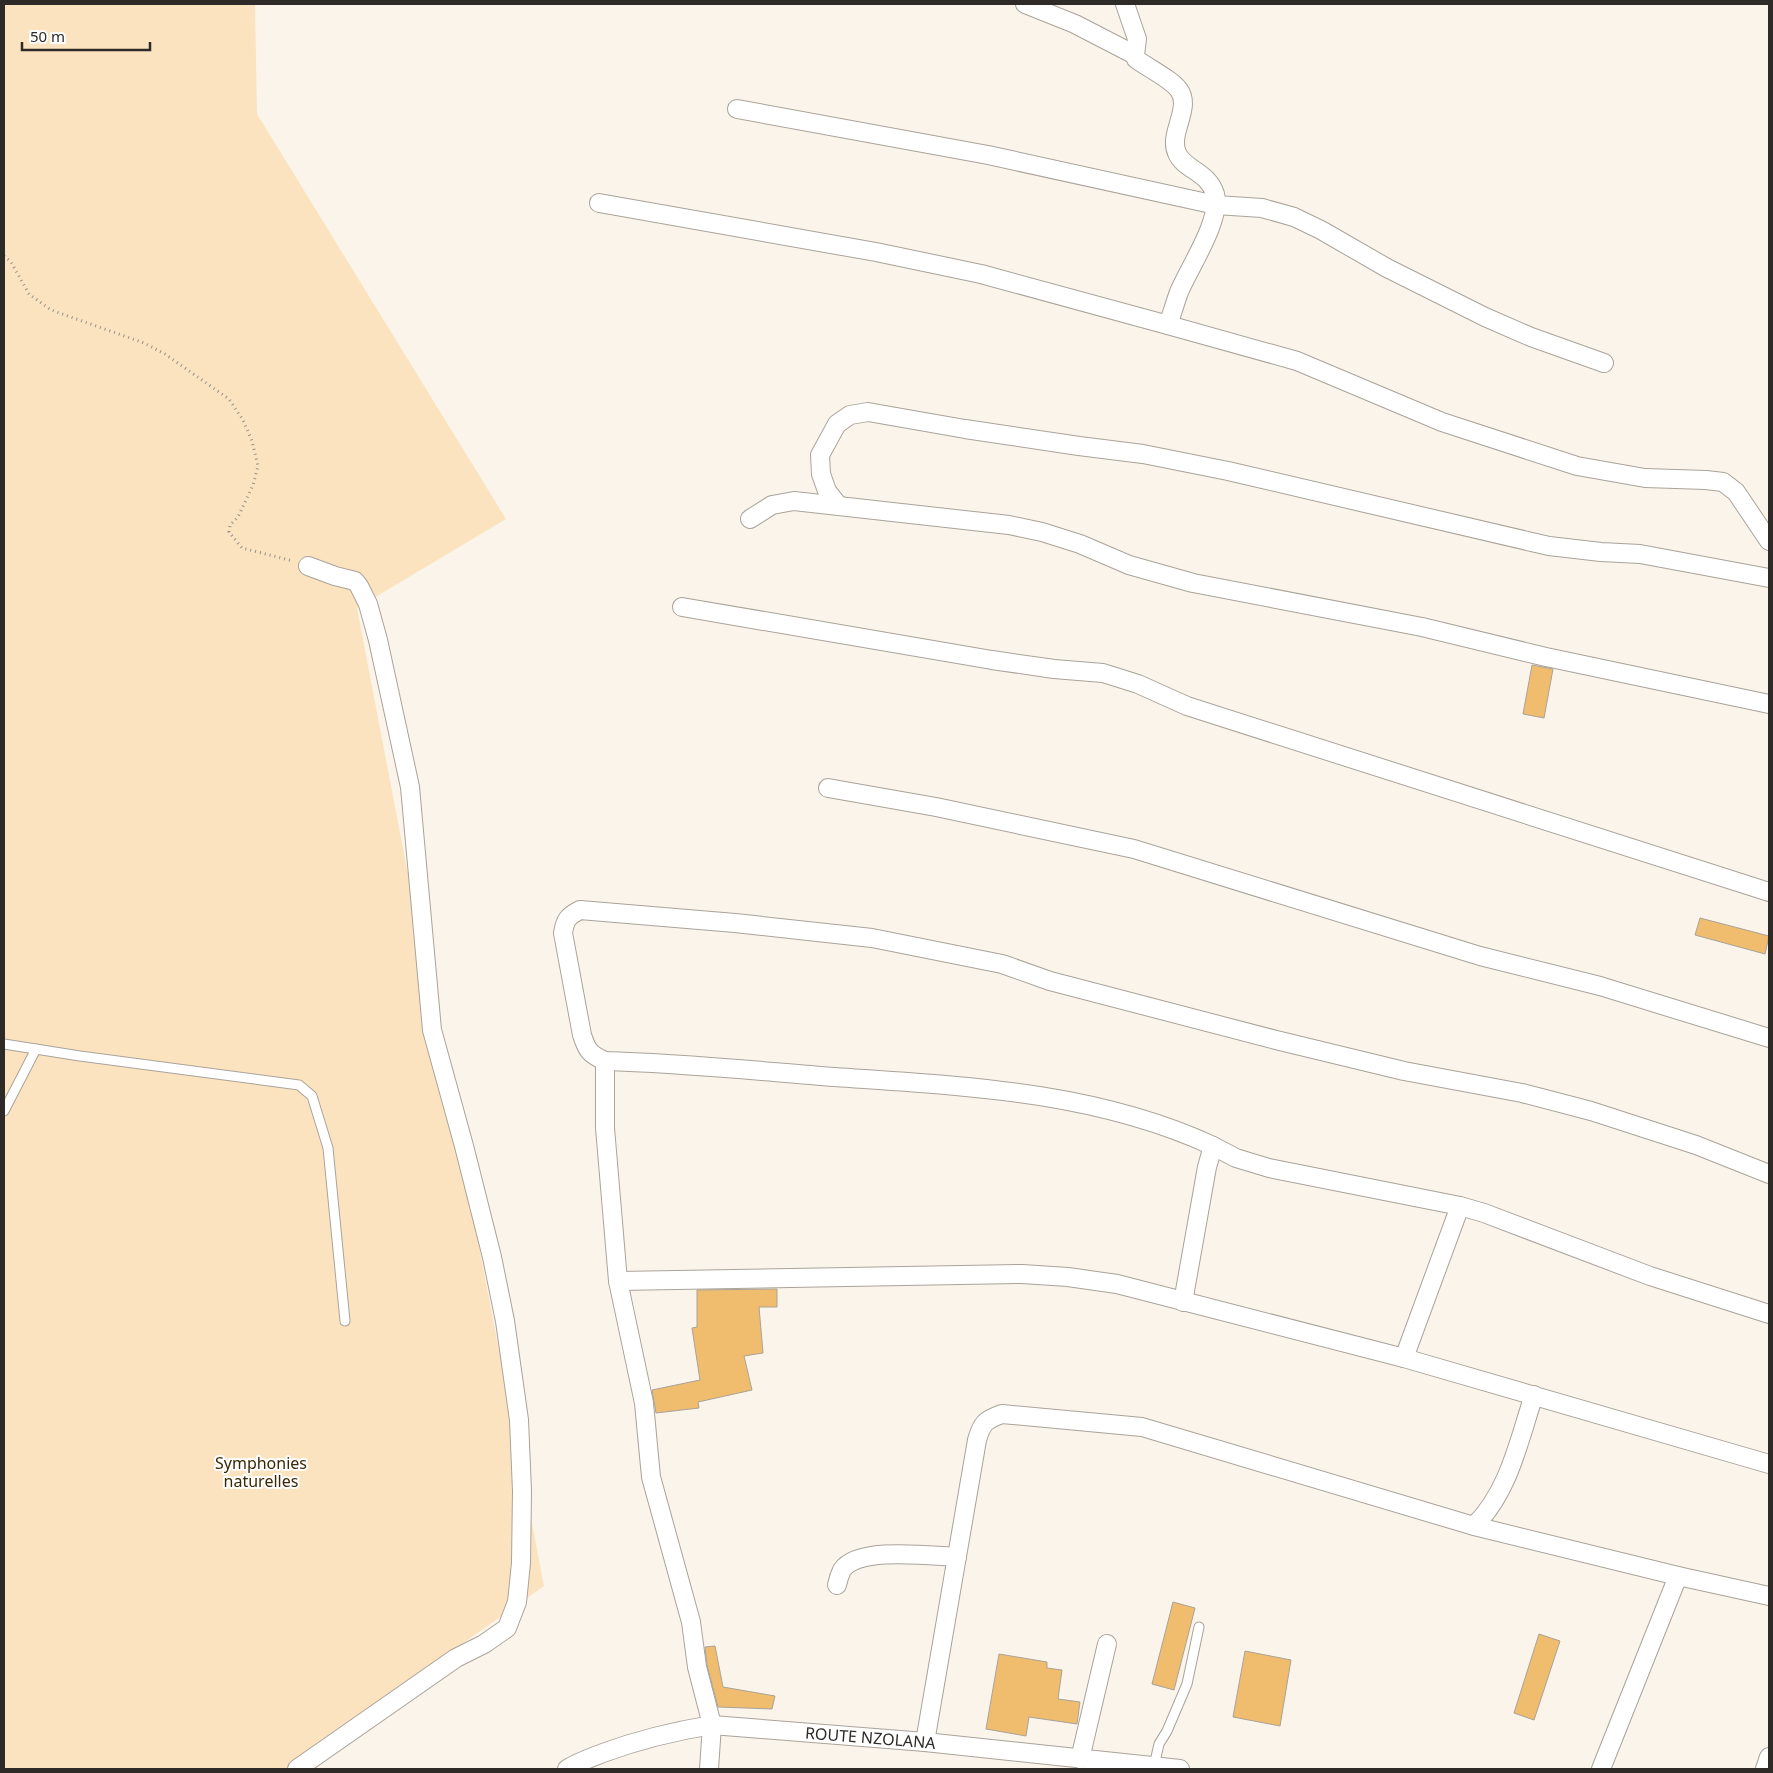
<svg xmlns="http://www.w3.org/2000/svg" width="1773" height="1773" viewBox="0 0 1773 1773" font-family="'Noto Sans',sans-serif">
  <rect width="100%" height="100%" fill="#fbf4ea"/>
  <!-- green -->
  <path fill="#fbe3c0" d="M4 4H255L257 114 506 519 357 608 544 1586 285 1769H4Z"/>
  <!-- building -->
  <g fill="#f0bc6d" stroke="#a9a399">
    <path d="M1532 665 1553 669 1544 718 1523 714Z"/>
    <path d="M1700 918 1769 936 1765 954 1695 935Z"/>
    <path d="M777 1289V1307H759L763 1353 744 1356 752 1390 698 1402 699 1408 656 1413 652 1390 700 1380 692 1328 697 1327V1290Z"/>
    <path d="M1173 1602 1195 1608 1174 1690 1152 1684Z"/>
    <path d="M1539 1634 1560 1641 1534 1720 1514 1713Z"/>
    <path d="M715 1646 723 1687 775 1696 772 1709 718 1707 707 1665 705 1647Z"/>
    <path d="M1245 1651 1291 1660 1280 1726 1233 1717Z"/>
    <path d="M999 1654 1047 1662V1668L1062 1670 1058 1699 1080 1702 1077 1724 1029 1717 1026 1736 986 1729Z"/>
  </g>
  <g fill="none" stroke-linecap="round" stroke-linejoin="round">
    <!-- service casing -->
    <g stroke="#aaa39a" stroke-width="11">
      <g id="service">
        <path d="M4 1044 80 1056 299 1085 312 1096 328 1148 345 1321"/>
        <path d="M4 1111 36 1049"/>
        <path d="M1154 1766 1159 1744 1167 1731 1187 1684 1199 1627"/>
      </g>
    </g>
    <!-- minor casing -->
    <g stroke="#aaa39a" stroke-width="20">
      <g id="minor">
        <path d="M1025 4 1075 24 1135 55"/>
        <path d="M1125 4 1137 39 1135 55 1136 59C1148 68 1171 79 1179 90 1192 108 1168 134 1177 153 1184 170 1208 171 1215 194 1222 219 1189 268 1179 292 1175 303 1172 314 1168 325"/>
        <path d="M737 109 988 155 1216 205 1262 208 1294 217 1321 230 1387 268 1485 317 1531 337 1604 363"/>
        <path d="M599 203 876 252 981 274 1168 325 1297 361 1442 422 1577 466 1645 478 1706 480 1723 482 1736 492 1769 541"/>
        <path d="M838 505 827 491 821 474 820 455 837 424 850 415 868 412 965 429 1079 446 1143 454 1228 471 1549 546 1601 552 1640 554 1769 578"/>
        <path d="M750 519 772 505 794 501 1009 525 1042 532 1080 544 1129 565 1193 583 1422 627 1546 657 1769 704"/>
        <path d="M682 607 992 660 1054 669 1103 673 1138 684 1187 706 1769 892"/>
        <path d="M828 788 936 807 1134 849 1480 956 1600 986 1769 1038"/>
        <path d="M605 1061V1128L618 1281 644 1403 651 1477 691 1622 697 1667 712 1725 709 1769"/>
        <path d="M1213 1146 1236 1158 1269 1168 1460 1206"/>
        <path d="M618 1281 1022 1274 1068 1277 1117 1284 1404 1358 1769 1464"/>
        <path d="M1183 1302 1207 1167 1213 1146C1094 1091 963 1086 835 1077 758 1071 681 1063 605 1061 589 1054 587 1050 582 1035L563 933C565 920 568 916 580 910L735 923 872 938 1002 964 1050 981 1276 1040 1404 1071 1522 1093 1591 1111 1696 1145 1769 1174"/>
        <path d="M1404 1358 1460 1206 1484 1213 1650 1276 1769 1314"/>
        <path d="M1474 1526C1509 1492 1519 1440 1534 1395"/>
        <path d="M837 1585C838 1580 840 1574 842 1570 858 1546 931 1556 957 1557"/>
        <path d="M925 1742 977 1440C982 1423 985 1420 1002 1414L1142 1427 1474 1526 1678 1576 1769 1596"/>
        <path d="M1080 1759 1107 1644"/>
        <path d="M297 1769 456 1658 484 1644 507 1628 517 1602 521 1563 522 1491 519 1420 505 1321 492 1257 464 1146 432 1030 410 787 378 640 368 604 359 586 355 581 335 576 308 566"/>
        <path id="s1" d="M567 1769C578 1762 590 1758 603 1753 638 1740 675 1731 712 1725L925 1742 1180 1769"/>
        <path d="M1601 1769 1678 1576"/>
        <path d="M1765 1769 1769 1757"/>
      </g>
    </g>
    <!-- path -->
    <path stroke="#97928b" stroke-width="3" stroke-dasharray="1 4" stroke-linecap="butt" d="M4 256 11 262 29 294 51 310 144 343 165 354 229 399 243 420 252 441 258 466 253 485 238 517 230 525 229 532 242 548 293 561"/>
    <!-- service -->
    <use href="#service" stroke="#fff" stroke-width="9"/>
    <!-- minor -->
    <use href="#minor" stroke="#fff" stroke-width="18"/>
  </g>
  <g text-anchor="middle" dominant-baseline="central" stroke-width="4" stroke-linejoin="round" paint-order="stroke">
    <!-- park labels -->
    <g font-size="16" fill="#3b2703" stroke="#fff">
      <text x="261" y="1463">Symphonies<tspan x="261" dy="18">naturelles</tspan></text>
    </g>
    <!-- street labels -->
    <g font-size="16" fill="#2d2a27" stroke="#fff">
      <text stroke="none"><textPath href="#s1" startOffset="311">ROUTE NZOLANA</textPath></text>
    </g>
  </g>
  <!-- border -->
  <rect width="1773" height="1773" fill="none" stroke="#2d2a27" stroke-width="10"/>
  <!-- scale -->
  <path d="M22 42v8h128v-8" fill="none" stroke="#2d2a27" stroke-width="2.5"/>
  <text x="30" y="42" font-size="15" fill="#2d2a27" stroke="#ffffff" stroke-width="4" paint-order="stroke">50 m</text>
</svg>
